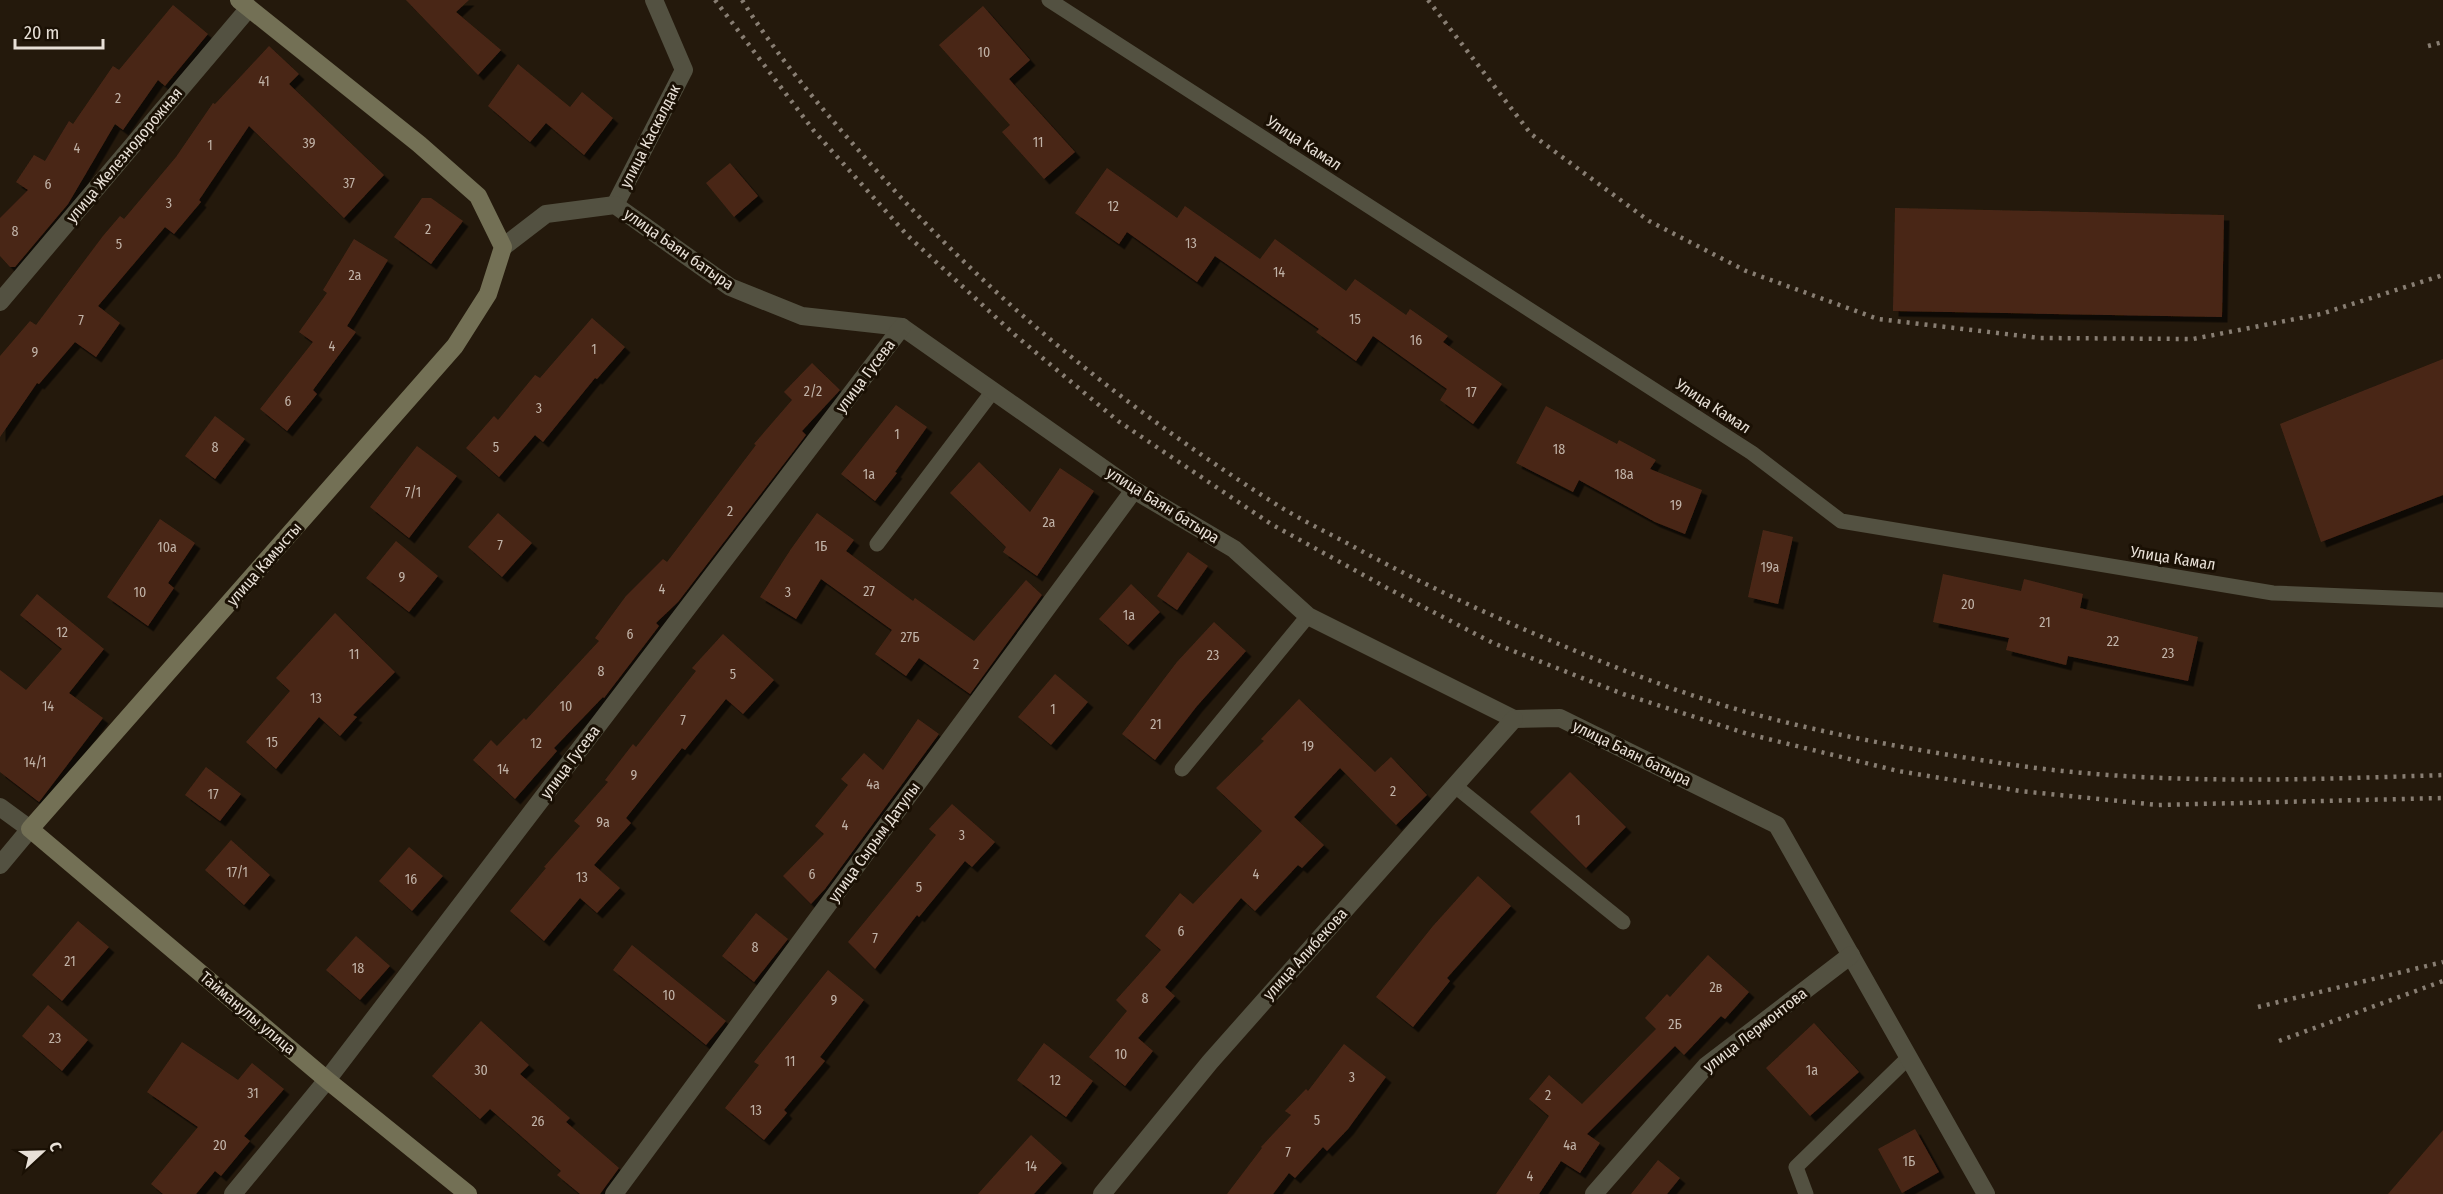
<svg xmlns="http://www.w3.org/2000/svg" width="2443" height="1194" viewBox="0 0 2443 1194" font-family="'Fira Sans Condensed',sans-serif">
  <defs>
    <filter id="shadow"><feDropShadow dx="5.5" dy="5.5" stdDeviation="0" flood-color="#0009"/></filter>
  </defs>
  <rect width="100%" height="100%" fill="#24190c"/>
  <!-- building -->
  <g fill="#4a2717" filter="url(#shadow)">
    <path d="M406 0H469L456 12 501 50 478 75Z"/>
    <path d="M173 5 208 34 165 86 158 80 123 130 115 124 68 204 15 267H10L0 256V218L28 190 16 182 34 155 45 161 69 121 73 124 113 66 119 70Z"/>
    <path d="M983 6 1030 60 1009 79 1075 152 1044 179 1002 132 1010 125 939 45Z"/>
    <path d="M269 46 299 74 289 84 384 175 344 218 249 126 199 200 201 202 174 234 165 227 98 306 120 323 96 357 75 342 39 384 37 383 0 437V356L30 321 36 325 103 236 120 216 124 219 176 157 213 103 215 104Z"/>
    <path d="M518 64 570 107 582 92 613 118 584 155 546 123 530 142 488 106Z"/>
    <path d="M730 163 758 196 734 217 706 183Z"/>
    <path d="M1107 168 1177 218 1185 206 1260 259 1275 239 1346 291 1355 279 1406 315 1410 309 1448 336 1443 342 1502 384 1473 424 1440 400 1447 389 1373 336 1356 361 1316 332 1319 329 1215 256 1197 282 1127 232 1119 244 1075 213Z"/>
    <path d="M422 198H431L463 221 431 264 394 237Z"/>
    <path d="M1895 208 2224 215 2222 317 1893 311Z"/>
    <path d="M354 239 388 260 347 326 356 332 313 390 317 394 287 431 260 409 313 342 299 332 327 293 323 290Z"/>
    <path d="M592 318 625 347 597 379 595 378 543 442 535 435 499 477 466 448 494 416 498 420 535 375 540 378Z"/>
    <path d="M2443 359V495L2321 542 2280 424Z"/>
    <path d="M812 363 840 390 802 431 806 435 678 602 656 623 659 626 604 698 603 697 554 748 557 751 515 799 473 760 491 740 497 746 524 718 526 720 599 641 595 638 626 596 663 559 667 562 756 445 754 444 792 400 784 392Z"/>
    <path d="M896 405 927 427 895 472 897 473 875 501 841 474Z"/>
    <path d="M1546 406 1617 444 1619 440 1656 460 1650 469 1702 490 1685 534 1655 522 1579 480 1573 492 1516 463Z"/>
    <path d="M215 416 245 439 215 479 185 456Z"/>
    <path d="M417 446 457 476 409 538 370 507Z"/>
    <path d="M979 462 1030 512 1060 468 1094 491 1037 576 1003 552 1006 547 950 493Z"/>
    <path d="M498 513 532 543 502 577 468 547Z"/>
    <path d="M817 513 854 540 846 551 913 601 915 598 974 641 1026 580 1042 595 970 694 919 658 906 676 875 654 892 630 821 579 796 619 760 597 791 549Z"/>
    <path d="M160 519 195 543 168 583 174 588 148 626 107 597Z"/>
    <path d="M1763 530 1793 537 1778 604 1748 597Z"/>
    <path d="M396 541 438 576 409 612 366 578Z"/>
    <path d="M1188 552 1208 566 1177 610 1157 596Z"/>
    <path d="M1943 574 2021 591 2024 579 2083 594 2080 608 2198 637 2188 681 2068 656 2066 665 2006 650 2009 638 1933 622Z"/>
    <path d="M1131 584 1160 612 1128 645 1099 619Z"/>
    <path d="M37 594 104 649 69 693 103 718 39 802 0 772V670L26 690 62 649 20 615Z"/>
    <path d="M335 613 395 672 353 715 357 717 340 736 319 717 276 769 246 742 290 691 276 678Z"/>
    <path d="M1214 622 1246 651 1197 706 1155 760 1122 734 1177 662Z"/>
    <path d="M723 634 774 680 743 714 726 699 685 750 682 748 626 818 631 823 594 865 620 888 597 913 580 898 544 941 510 911 546 868 544 867 580 826 574 821 608 782 605 780 633 744 636 747 696 671 692 668Z"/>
    <path d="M1055 674 1088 702 1051 745 1018 717Z"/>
    <path d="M1299 699 1375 772 1391 757 1427 795 1396 825 1340 768 1294 817 1324 845 1302 868 1298 865 1255 911 1241 898 1165 987 1175 996 1138 1038 1153 1051 1125 1086 1089 1057 1127 1011 1116 1000 1161 950 1145 936 1180 893 1193 904 1262 831 1216 788 1264 741 1261 739Z"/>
    <path d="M918 719 939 734 825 889 811 904 783 876 824 834 815 826 848 785 841 779 864 753 883 770Z"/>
    <path d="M206 767 241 794 220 821 185 795Z"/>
    <path d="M1570 772 1626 827 1586 868 1530 812Z"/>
    <path d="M952 804 995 842 972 867 965 861 919 917 917 915 875 969 848 942 936 835 929 829Z"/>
    <path d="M231 840 270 875 244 905 205 870Z"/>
    <path d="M409 847 443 876 412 911 379 881Z"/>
    <path d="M1478 876 1511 906 1447 978 1450 981 1413 1027 1376 997 1433 926Z"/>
    <path d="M756 913 788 939 754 982 722 956Z"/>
    <path d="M78 921 109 947 62 1001 32 975Z"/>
    <path d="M356 936 390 966 360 1000 326 970Z"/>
    <path d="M632 945 726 1021 706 1045 613 970Z"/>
    <path d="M1708 955 1749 992 1725 1019 1721 1016 1684 1055 1675 1046 1587 1134 1600 1143 1580 1173 1561 1161 1539 1194H1496L1549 1116 1529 1099 1549 1075 1582 1104 1656 1029 1645 1018 1667 994 1670 997Z"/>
    <path d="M828 970 864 1000 820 1057 825 1061 784 1110 787 1113 764 1140 725 1108 759 1065 754 1062Z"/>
    <path d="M48 1005 88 1040 62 1071 22 1036Z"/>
    <path d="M481 1021 529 1065 520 1074 570 1118 566 1122 619 1168 600 1194H580L557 1175 561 1171 490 1109 480 1119 432 1076Z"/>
    <path d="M1814 1023 1859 1072 1810 1116 1766 1068Z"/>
    <path d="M182 1042 238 1080 252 1063 284 1089 244 1136 250 1141 221 1176 215 1171 196 1194H163L151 1184 198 1127 147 1092Z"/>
    <path d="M1044 1043 1093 1081 1066 1117 1017 1080Z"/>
    <path d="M1344 1044 1386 1077 1348 1129 1327 1151 1323 1147 1295 1178 1289 1173 1273 1194H1227L1262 1148 1261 1147 1291 1115 1285 1111 1306 1089 1308 1091Z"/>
    <path d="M1915 1129 1939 1172 1902 1193 1878 1149Z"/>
    <path d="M2443 1130V1194H2388Z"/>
    <path d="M1031 1135 1062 1163 1034 1194H978Z"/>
    <path d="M1658 1160 1680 1178 1667 1194H1631Z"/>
  </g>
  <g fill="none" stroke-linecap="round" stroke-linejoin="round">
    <!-- lane -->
    <g stroke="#535141" stroke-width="15">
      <path d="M1049 0 1752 453 1841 521 2273 593 2443 600"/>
      <path d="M877 544 993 391"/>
      <path d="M1182 769 1308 616"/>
      <path d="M1455 786 1623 922"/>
      <path d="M1806 1194 1796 1167 1909 1057"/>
    </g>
    <!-- street -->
    <g stroke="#535141" stroke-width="18">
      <path d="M615 205 684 70 654 0"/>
      <path d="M503 247 546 214 615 205 730 287 802 316 902 327 1134 490 1234 549 1308 616 1514 719 1560 718 1777 825 1986 1194"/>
      <path d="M0 302 249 8"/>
      <path d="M0 807 30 829 0 865"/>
      <path d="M233 1194 327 1080 902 327"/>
      <path d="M614 1194 1134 490"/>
      <path d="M1102 1194 1210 1062 1514 719"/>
      <path d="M1594 1194 1706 1066 1851 955"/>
    </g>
    <!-- secondary -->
    <path stroke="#737055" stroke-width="18" d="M239 0 419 144 478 196 503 247 488 294 455 346 30 829 327 1080 468 1194"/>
    <!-- rail -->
    <g stroke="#887e73" stroke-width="4.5" stroke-dasharray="3 6" stroke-linecap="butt">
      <path d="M715 0 814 131 908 236 1015 335 1118 421 1271 524 1387 588 1493 643 1623 694 1748 734 1898 771 2020 791 2158 805 2443 798"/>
      <path d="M742 0C780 61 828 116 876 170 991 300 1127 409 1274 503 1296 517 1320 529 1343 541 1409 577 1477 610 1547 639 1613 667 1681 694 1750 713 1838 737 1931 753 2021 766 2160 785 2303 780 2443 775"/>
      <path d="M1428 0 1531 134 1649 221 1746 271 1878 319 2040 338 2193 339 2321 314 2443 275"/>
      <path d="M2428 46 2443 42"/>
      <path d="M2258 1007 2443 962"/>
      <path d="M2279 1041 2443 981"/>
    </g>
  </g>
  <g text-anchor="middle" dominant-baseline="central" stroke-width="6" stroke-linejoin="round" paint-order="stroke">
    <!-- number labels -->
    <g font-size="14" fill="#c0b2a7">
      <text x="984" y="52">10</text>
      <text x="264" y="81">41</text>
      <text x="118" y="98">2</text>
      <text x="1038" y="142">11</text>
      <text x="309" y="143">39</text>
      <text x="210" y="145">1</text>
      <text x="77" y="148">4</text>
      <text x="349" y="183">37</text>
      <text x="48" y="184">6</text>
      <text x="169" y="203">3</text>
      <text x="1113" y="206">12</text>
      <text x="428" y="229">2</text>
      <text x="15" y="231">8</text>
      <text x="1191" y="243">13</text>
      <text x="119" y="244">5</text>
      <text x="1279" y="272">14</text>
      <text x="355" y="275">2а</text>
      <text x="1355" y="319">15</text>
      <text x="81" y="320">7</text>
      <text x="1416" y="340">16</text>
      <text x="332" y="346">4</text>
      <text x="594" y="349">1</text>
      <text x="35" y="352">9</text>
      <text x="813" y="391">2/2</text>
      <text x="1471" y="392">17</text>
      <text x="288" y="401">6</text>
      <text x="539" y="408">3</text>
      <text x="897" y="434">1</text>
      <text x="215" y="447">8</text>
      <text x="496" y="447">5</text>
      <text x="1559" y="449">18</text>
      <text x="869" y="474">1а</text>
      <text x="1624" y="474">18а</text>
      <text x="413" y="492">7/1</text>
      <text x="1676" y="505">19</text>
      <text x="730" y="511">2</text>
      <text x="1049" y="522">2а</text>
      <text x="500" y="545">7</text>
      <text x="821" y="546">1Б</text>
      <text x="167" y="547">10а</text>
      <text x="1770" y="567">19а</text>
      <text x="402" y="577">9</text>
      <text x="662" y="589">4</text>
      <text x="869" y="591">27</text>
      <text x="140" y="592">10</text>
      <text x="788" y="592">3</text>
      <text x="1968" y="604">20</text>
      <text x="1129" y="615">1а</text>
      <text x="2045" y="622">21</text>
      <text x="62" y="632">12</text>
      <text x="630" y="634">6</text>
      <text x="910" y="637">27Б</text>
      <text x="2113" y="641">22</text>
      <text x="2168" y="653">23</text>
      <text x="354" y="654">11</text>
      <text x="1213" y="655">23</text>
      <text x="976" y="664">2</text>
      <text x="601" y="671">8</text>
      <text x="733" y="674">5</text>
      <text x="316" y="698">13</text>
      <text x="48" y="706">14</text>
      <text x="566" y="706">10</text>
      <text x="1053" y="709">1</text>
      <text x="683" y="720">7</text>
      <text x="1156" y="724">21</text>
      <text x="272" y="742">15</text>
      <text x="536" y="743">12</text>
      <text x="1308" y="746">19</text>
      <text x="35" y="762">14/1</text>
      <text x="503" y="769">14</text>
      <text x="634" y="775">9</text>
      <text x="873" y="784">4а</text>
      <text x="1393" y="791">2</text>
      <text x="213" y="794">17</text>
      <text x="1578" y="820">1</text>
      <text x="603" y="822">9а</text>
      <text x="845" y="825">4</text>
      <text x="962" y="835">3</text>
      <text x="237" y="872">17/1</text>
      <text x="812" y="874">6</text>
      <text x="1256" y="874">4</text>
      <text x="582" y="877">13</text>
      <text x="411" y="879">16</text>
      <text x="919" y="887">5</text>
      <text x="1181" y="931">6</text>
      <text x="875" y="938">7</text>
      <text x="755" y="947">8</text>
      <text x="70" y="961">21</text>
      <text x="358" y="968">18</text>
      <text x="1716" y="987">2в</text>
      <text x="669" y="995">10</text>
      <text x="1145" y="998">8</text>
      <text x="834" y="1000">9</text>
      <text x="1675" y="1024">2Б</text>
      <text x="55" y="1038">23</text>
      <text x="1121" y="1054">10</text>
      <text x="790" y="1061">11</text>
      <text x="481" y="1070">30</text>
      <text x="1812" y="1070">1а</text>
      <text x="1352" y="1077">3</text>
      <text x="1055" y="1080">12</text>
      <text x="253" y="1093">31</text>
      <text x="1548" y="1095">2</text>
      <text x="756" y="1110">13</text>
      <text x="1317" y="1120">5</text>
      <text x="538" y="1121">26</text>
      <text x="220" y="1145">20</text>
      <text x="1570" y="1145">4а</text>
      <text x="1288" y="1152">7</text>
      <text x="1909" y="1161">1Б</text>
      <text x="1031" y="1166">14</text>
      <text x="1530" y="1176">4</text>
    </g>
    <!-- street labels -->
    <g font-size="16" fill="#e8e0d7" stroke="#1a1004">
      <text transform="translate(650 136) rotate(-63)">улица Каскалдак</text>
      <text transform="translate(1304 143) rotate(33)">Улица Камал</text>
      <text transform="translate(124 155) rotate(-50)">улица Железнодорожная</text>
      <text transform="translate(679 249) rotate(35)">улица Баян батыра</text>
      <text transform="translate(865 376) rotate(-53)">улица Гусева</text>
      <text transform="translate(1713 406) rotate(33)">Улица Камал</text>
      <text transform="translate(1163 505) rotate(32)">улица Баян батыра</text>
      <text transform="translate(2173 558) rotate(9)">Улица Камал</text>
      <text transform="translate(264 564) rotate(-49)">улица Камысты</text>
      <text transform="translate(1632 753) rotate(26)">улица Баян батыра</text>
      <text transform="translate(570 762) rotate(-53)">улица Гусева</text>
      <text transform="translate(874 842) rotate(-54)">улица Сырым Датулы</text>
      <text transform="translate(1305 954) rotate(-48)">улица Алибекова</text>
      <text transform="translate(248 1013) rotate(40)">Тайманулы улица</text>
      <text transform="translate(1755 1030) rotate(-38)">улица Лермонтова</text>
    </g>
  </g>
  <!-- north arrow -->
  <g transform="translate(42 1152) rotate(68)" stroke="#1a1004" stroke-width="4.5" paint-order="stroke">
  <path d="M0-4.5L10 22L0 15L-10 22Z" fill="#e8e0d7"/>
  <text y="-9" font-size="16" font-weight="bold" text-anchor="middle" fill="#e8e0d7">С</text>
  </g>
  <!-- scale -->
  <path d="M15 39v9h88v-9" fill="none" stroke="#e8e0d7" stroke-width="3"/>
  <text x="24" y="39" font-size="18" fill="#e8e0d7" stroke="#1a1004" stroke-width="4.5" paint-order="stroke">20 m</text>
</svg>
